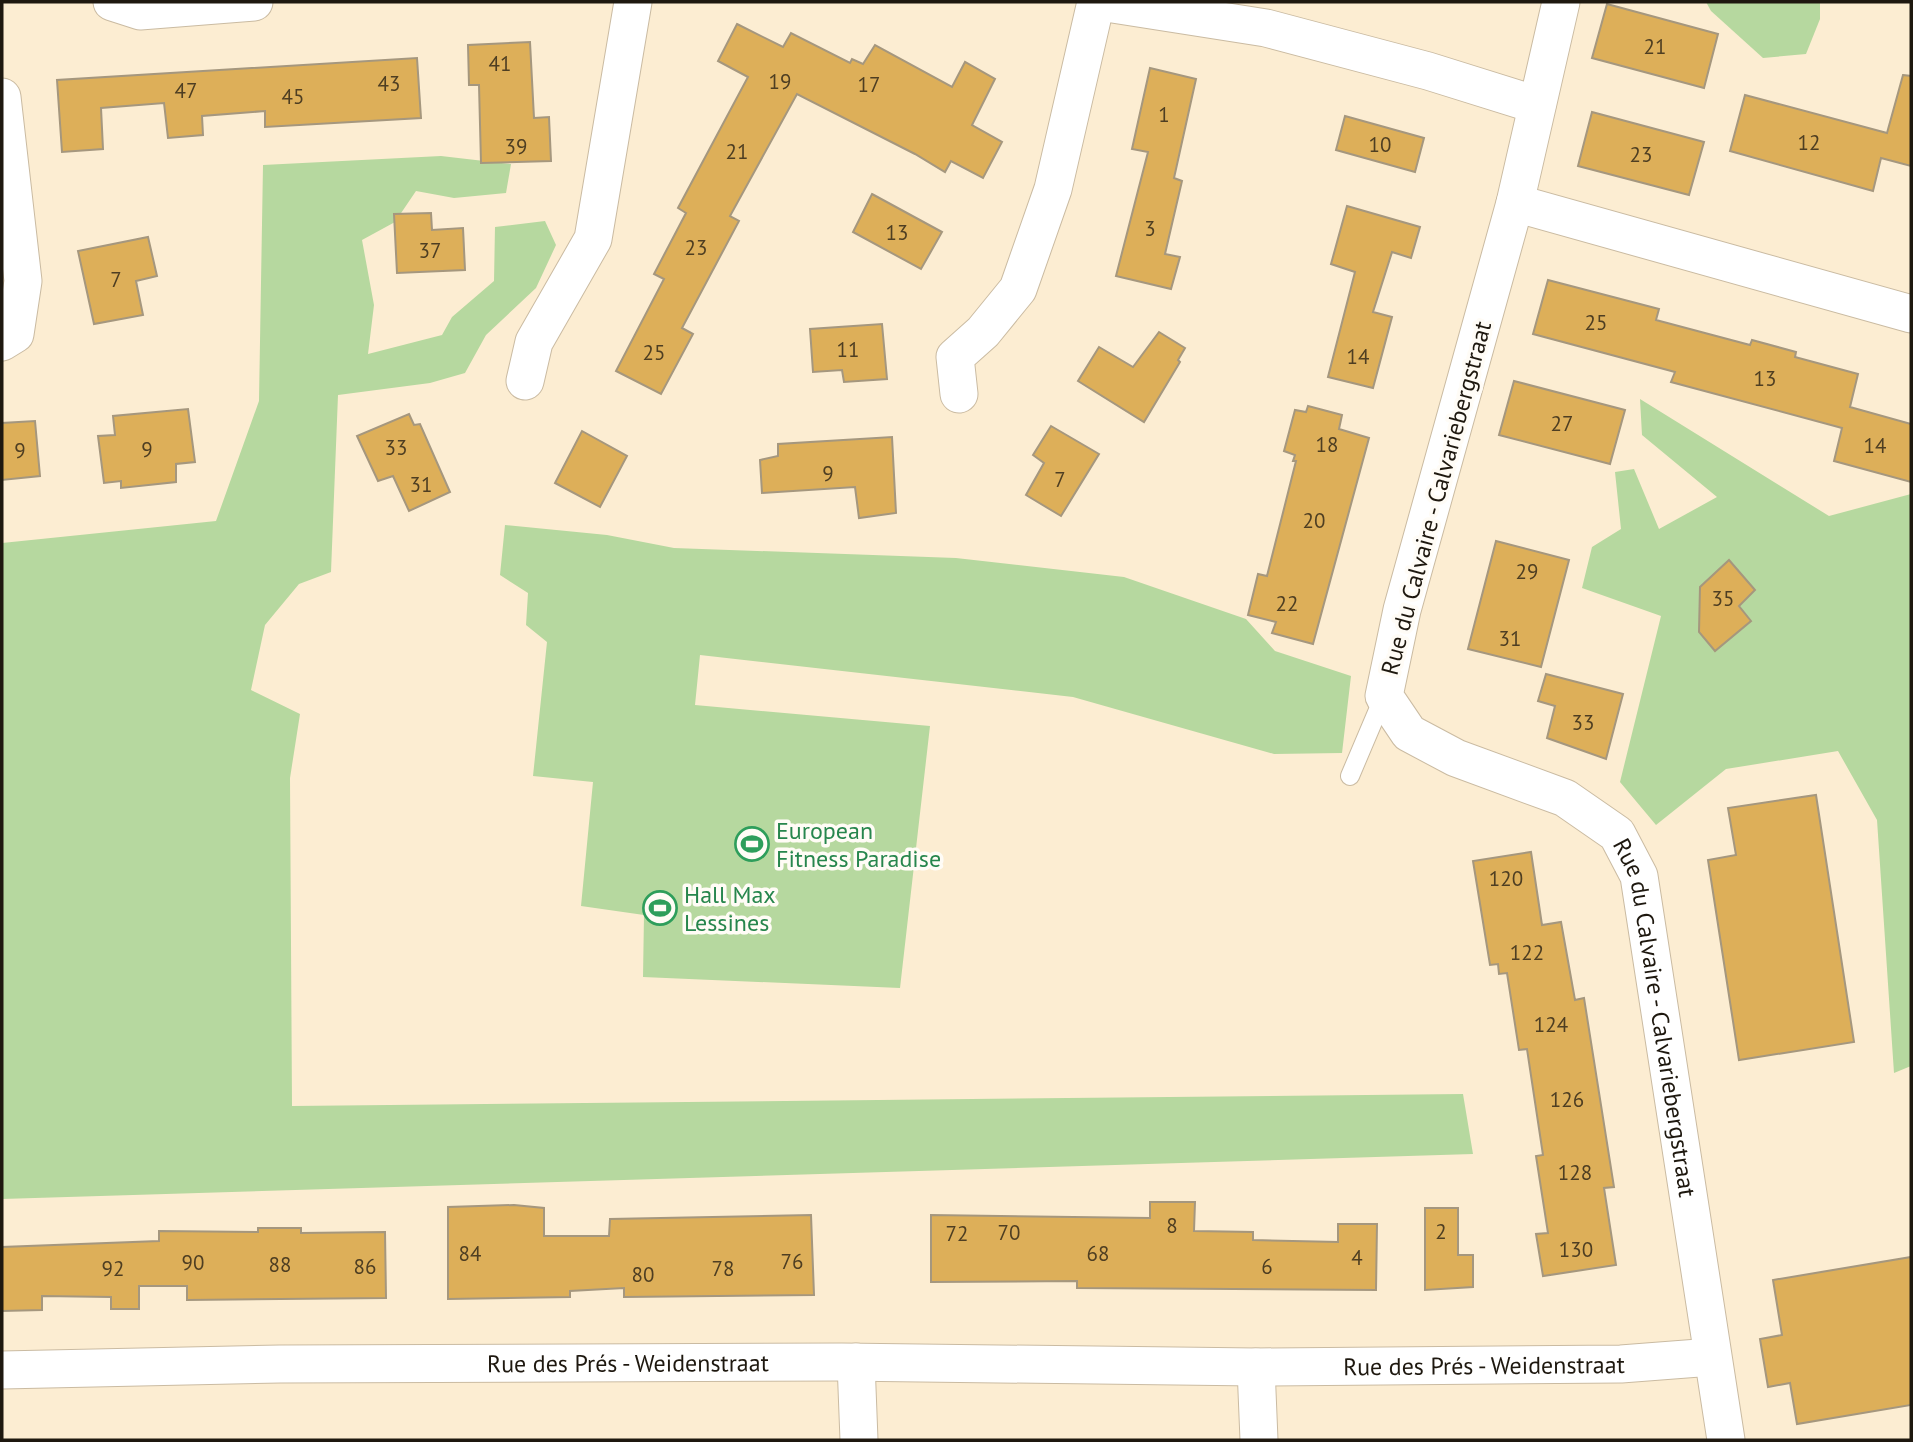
<svg xmlns="http://www.w3.org/2000/svg" width="1913" height="1442" viewBox="0 0 1913 1442" font-family="'PT Sans',sans-serif">
  <rect width="100%" height="100%" fill="#fcedd2"/>
  <!-- green -->
  <g fill="#b6d89f">
    <path d="M1706 2H1820V19L1806 54 1763 58 1711 11Z"/>
    <path d="M441 156 511 164 506 193 454 198 416 191 395 222 362 240 374 305 368 354 442 335 452 317 494 281 495 227 545 221 556 245 536 288 486 335 465 373 430 383 338 395 331 572 299 584 265 625 251 690 300 714 290 778 292 1106 1463 1094 1473 1154 2 1199V543L216 521 259 401 263 165Z"/>
    <path d="M1640 399 1829 516 1911 494V1066L1894 1073 1877 820 1838 751 1726 769 1656 825 1620 782 1661 616 1582 588 1592 547 1621 529 1615 472 1634 469 1659 529 1717 497 1642 435Z"/>
    <path d="M505 525 607 535 674 548 956 558 1124 577 1246 619 1275 651 1351 676 1342 753 1274 754 1073 697 700 655 695 705 930 726 900 988 643 977 644 915 581 906 593 782 533 776 547 642 526 625 528 593 500 575Z"/>
  </g>
  <!-- building -->
  <g fill="#ddaf59" stroke="#a5977e" stroke-width="2">
    <path d="M1607 4 1718 34 1704 88 1592 58Z"/>
    <path d="M737 24 783 47 791 33 850 63 852 59 863 64 875 45 952 87 965 62 995 79 972 125 1002 142 983 178 951 161 945 172 915 154 797 94 730 216 739 221 682 328 693 334 661 394 616 371 664 279 654 274 686 213 678 208 748 77 718 61Z"/>
    <path d="M530 42 534 118 549 117 551 161 481 163 479 85H469L468 45Z"/>
    <path d="M417 58 421 118 265 127V111L202 116 203 135 168 138 164 103 101 108 103 149 62 152 57 80Z"/>
    <path d="M1150 68 1196 79 1174 178 1182 181 1165 254 1180 257 1171 289 1116 276 1148 152 1132 149Z"/>
    <path d="M1903 75 1911 76V166L1881 158 1873 191 1730 151 1745 95 1887 133Z"/>
    <path d="M1592 112 1704 142 1689 195 1578 166Z"/>
    <path d="M1345 116 1424 138 1415 172 1336 150Z"/>
    <path d="M872 194 942 232 921 269 853 232Z"/>
    <path d="M1347 206 1420 227 1411 258 1392 252 1373 312 1392 317 1373 388 1328 377 1355 272 1331 264Z"/>
    <path d="M431 213 432 230 463 228 465 270 397 273 394 214Z"/>
    <path d="M148 237 157 276 136 281 143 315 94 324 78 251Z"/>
    <path d="M1548 280 1659 309 1656 320 1750 345 1752 340 1796 352 1795 357 1858 374 1850 407 1911 424V482L1834 461 1842 428 1671 382 1675 372 1533 334Z"/>
    <path d="M882 324 887 379 844 382 842 370 813 372 810 329Z"/>
    <path d="M1159 332 1185 348 1178 360 1180 362 1144 422 1078 381 1099 347 1133 367Z"/>
    <path d="M1514 381 1625 410 1610 464 1499 435Z"/>
    <path d="M1308 406 1342 415 1339 429 1369 438 1313 644 1272 633 1276 622 1248 615 1258 574 1267 576 1296 461H1293L1295 455 1284 451 1295 410 1306 412Z"/>
    <path d="M188 409 195 462 176 464V482L121 488V481L104 483 98 436 115 435 113 416Z"/>
    <path d="M409 414 414 425 420 424 450 492 409 511 393 476 378 481 357 436Z"/>
    <path d="M35 421 40 476 2 480V423Z"/>
    <path d="M1051 426 1099 454 1061 516 1026 495 1044 463 1033 455Z"/>
    <path d="M582 431 627 456 600 507 555 483Z"/>
    <path d="M892 437 896 513 859 518 855 487 762 493 760 460 778 456V444Z"/>
    <path d="M1496 541 1569 560 1541 667 1468 649Z"/>
    <path d="M1729 560 1755 590 1739 606 1751 621 1715 651 1699 632 1700 587Z"/>
    <path d="M1546 674 1623 694 1606 759 1547 738 1555 706 1538 701Z"/>
    <path d="M1816 795 1854 1042 1739 1060 1708 860 1736 855 1728 808Z"/>
    <path d="M1531 852 1542 925 1561 922 1575 1000 1584 998 1614 1187 1604 1188 1616 1265 1543 1276 1536 1234 1548 1233 1536 1156 1543 1155 1527 1049 1519 1050 1507 973 1499 974 1498 964 1490 965 1473 861Z"/>
    <path d="M1150 1202H1195L1194 1231 1253 1232V1240L1338 1242V1224H1377L1376 1290 1077 1288V1281L931 1282V1215L1150 1218Z"/>
    <path d="M514 1205 544 1208V1236H609L610 1219 811 1215 814 1295 624 1297V1288L570 1291V1297L448 1299V1207Z"/>
    <path d="M1425 1208H1458V1255H1473V1287L1425 1290Z"/>
    <path d="M258 1228H301V1233L385 1232 386 1298 187 1300V1286H139V1309H111V1297L42 1296V1310L2 1311V1247L159 1241V1231L258 1232Z"/>
    <path d="M1911 1257V1405L1797 1424 1790 1383 1768 1387 1760 1339 1782 1335 1773 1280Z"/>
  </g>
  <g fill="none" stroke-linecap="round" stroke-linejoin="round">
    <!-- lane casing -->
    <g stroke="#cabba2" stroke-width="20">
      <path id="lane" d="M1350 776 1384 696"/>
    </g>
    <!-- street casing -->
    <g stroke="#cabba2" stroke-width="39">
      <g id="street">
        <path d="M112 2 140 11 254 2"/>
        <path d="M1100 2 1266 28 1428 71 1537 105"/>
        <path id="s1" d="M1561 2 1515 203 1402 610 1384 696 1409 733 1456 758 1565 798 1617 834 1639 876 1726 1440"/>
        <path d="M2 97 23 281 15 334 2 342"/>
        <path d="M1515 203 1911 314"/>
        <path d="M525 381 534 342 593 239 633 2"/>
        <path d="M959 394 955 357 983 332 1018 289 1053 189 1096 2"/>
        <path d="M856 1362 859 1440"/>
        <path d="M1256 1367 1259 1440"/>
        <path id="s2" d="M2 1370 280 1364 842 1362 1256 1367 1621 1364 1712 1357"/>
      </g>
    </g>
    <!-- lane -->
    <use href="#lane" stroke="#fff" stroke-width="18"/>
    <!-- street -->
    <use href="#street" stroke="#fff" stroke-width="37"/>
  </g>
  <!-- icons -->
  <defs>
    <g id="stadium-ring" transform="scale(1.75)"><circle r="9.5" fill="#fffcf6" stroke="#2e9e5b" stroke-width="1.5"/><path d="M0-5a6.5 5 0 1 0 0 10a6.5 5 0 1 0 0-10ZM-3.5-1.8h7v3.6h-7Z" fill="#2e9e5b"/></g>
  </defs>
  <g fill-rule="evenodd">
    <use href="#stadium-ring" x="752" y="844"/>
    <use href="#stadium-ring" x="660" y="908"/>
  </g>
  <g text-anchor="middle" dominant-baseline="central" stroke-width="7" stroke-linejoin="round" paint-order="stroke">
    <!-- number labels -->
    <g font-size="21" fill="#4e3e22">
      <text x="1655" y="46">21</text>
      <text x="500" y="63">41</text>
      <text x="780" y="81">19</text>
      <text x="389" y="83">43</text>
      <text x="869" y="84">17</text>
      <text x="186" y="90">47</text>
      <text x="293" y="96">45</text>
      <text x="1164" y="114">1</text>
      <text x="1809" y="142">12</text>
      <text x="1380" y="144">10</text>
      <text x="516" y="146">39</text>
      <text x="737" y="151">21</text>
      <text x="1641" y="154">23</text>
      <text x="1150" y="228">3</text>
      <text x="897" y="232">13</text>
      <text x="696" y="247">23</text>
      <text x="430" y="250">37</text>
      <text x="116" y="279">7</text>
      <text x="1596" y="322">25</text>
      <text x="848" y="349">11</text>
      <text x="654" y="352">25</text>
      <text x="1358" y="356">14</text>
      <text x="1765" y="378">13</text>
      <text x="1562" y="423">27</text>
      <text x="1327" y="444">18</text>
      <text x="1875" y="445">14</text>
      <text x="396" y="447">33</text>
      <text x="147" y="449">9</text>
      <text x="20" y="450">9</text>
      <text x="828" y="473">9</text>
      <text x="1060" y="479">7</text>
      <text x="421" y="484">31</text>
      <text x="1314" y="520">20</text>
      <text x="1527" y="571">29</text>
      <text x="1723" y="598">35</text>
      <text x="1287" y="603">22</text>
      <text x="1510" y="638">31</text>
      <text x="1583" y="722">33</text>
      <text x="1506" y="878">120</text>
      <text x="1527" y="952">122</text>
      <text x="1551" y="1024">124</text>
      <text x="1567" y="1099">126</text>
      <text x="1575" y="1172">128</text>
      <text x="1172" y="1225">8</text>
      <text x="1441" y="1231">2</text>
      <text x="1009" y="1232">70</text>
      <text x="957" y="1233">72</text>
      <text x="1576" y="1249">130</text>
      <text x="470" y="1253">84</text>
      <text x="1098" y="1253">68</text>
      <text x="1357" y="1257">4</text>
      <text x="792" y="1261">76</text>
      <text x="193" y="1262">90</text>
      <text x="280" y="1264">88</text>
      <text x="365" y="1266">86</text>
      <text x="1267" y="1266">6</text>
      <text x="113" y="1268">92</text>
      <text x="723" y="1268">78</text>
      <text x="643" y="1274">80</text>
    </g>
    <!-- street labels -->
    <g font-size="24" fill="#1e180f" stroke="#fffcf6">
      <text transform="translate(1436 498) rotate(-75)">Rue du Calvaire - Calvariebergstraat</text>
      <text stroke="none"><textPath href="#s1" startOffset="1183">Rue du Calvaire - Calvariebergstraat</textPath></text>
      <text stroke="none"><textPath href="#s2" startOffset="626">Rue des Prés - Weidenstraat</textPath></text>
      <text stroke="none"><textPath href="#s2" startOffset="1482">Rue des Prés - Weidenstraat</textPath></text>
    </g>
    <!-- leisure labels -->
    <g font-size="24" fill="#27864d" stroke="#fffcf6" text-anchor="start">
      <text x="776" y="830">European<tspan x="776" dy="28">Fitness Paradise</tspan></text>
      <text x="684" y="894">Hall Max<tspan x="684" dy="28">Lessines</tspan></text>
    </g>
  </g>
  <!-- border -->
  <rect width="1913" height="1442" fill="none" stroke="#1e180f" stroke-width="7"/>
</svg>
